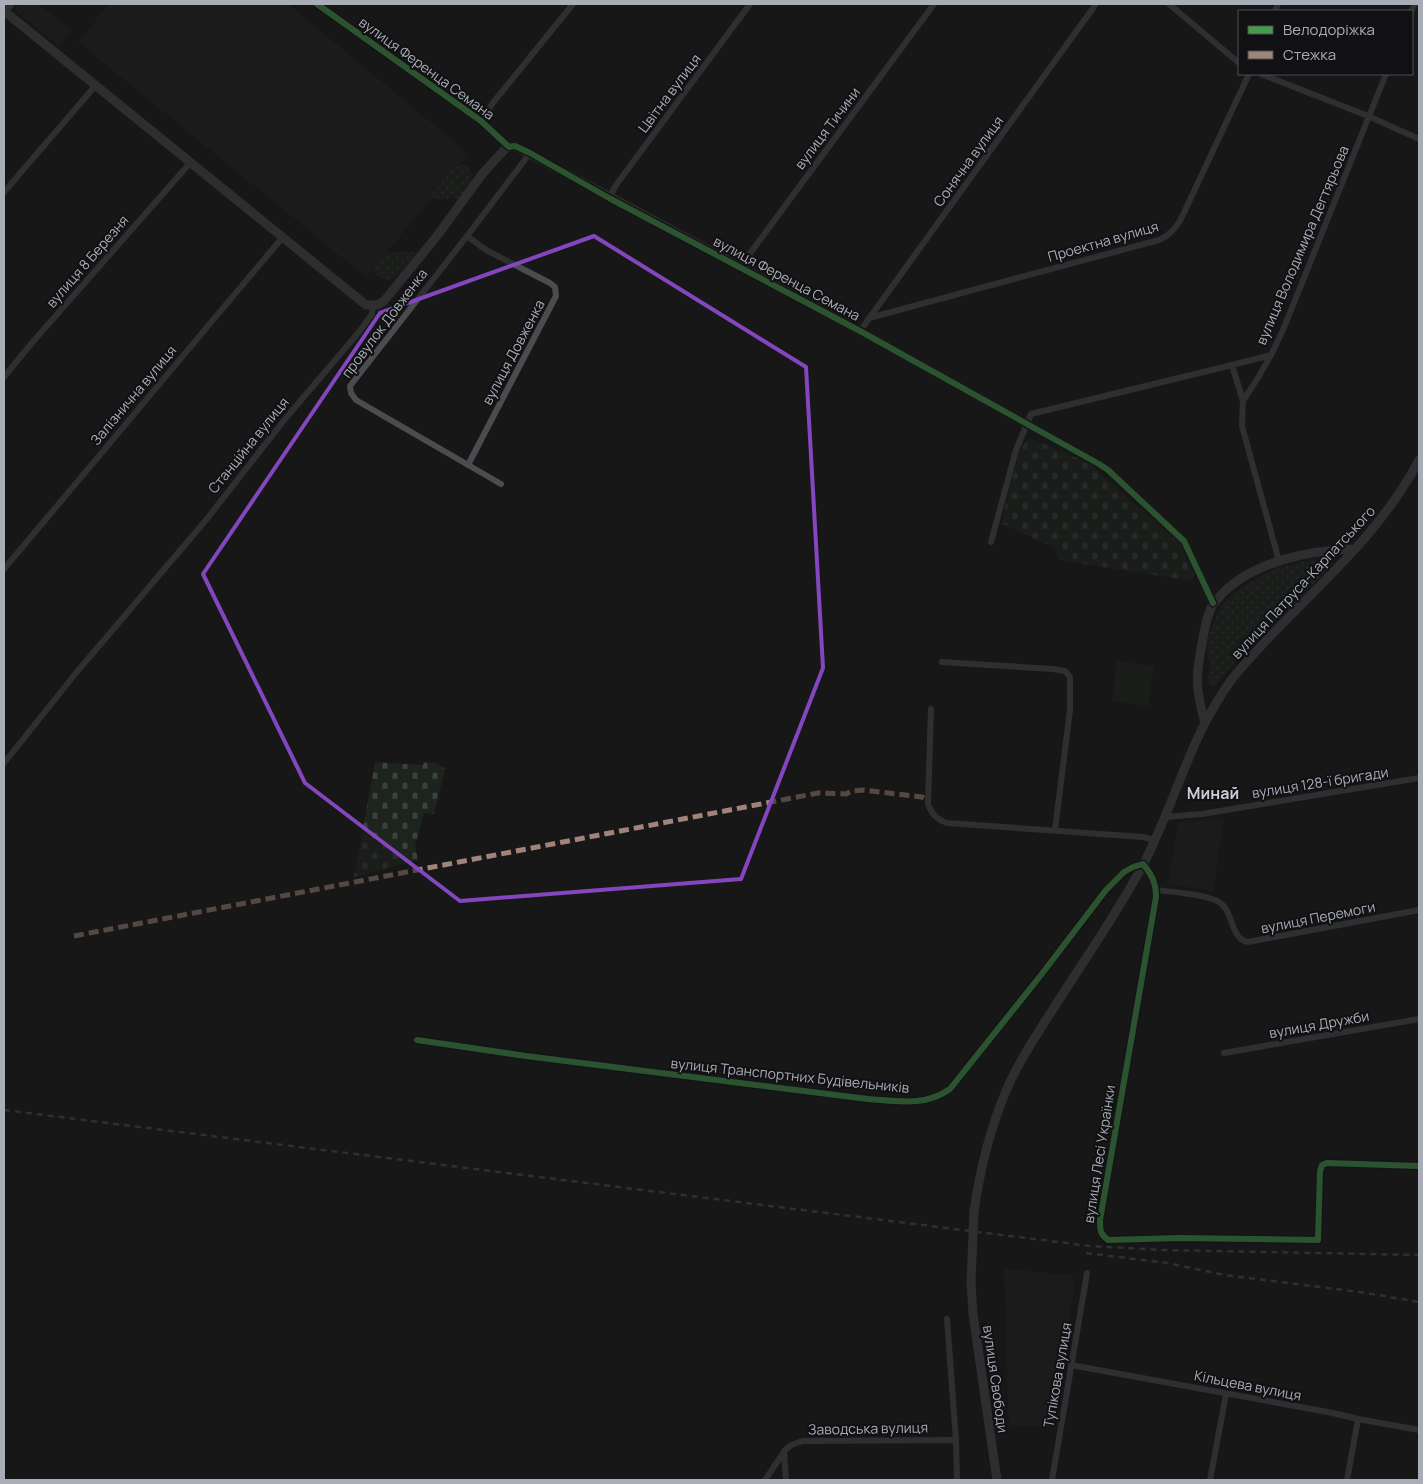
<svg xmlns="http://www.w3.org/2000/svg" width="1423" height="1484" viewBox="0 0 1423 1484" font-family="Manrope,sans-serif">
  <defs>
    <pattern id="grass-dots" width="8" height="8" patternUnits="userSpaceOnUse" patternTransform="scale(1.25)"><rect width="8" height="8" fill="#1d241e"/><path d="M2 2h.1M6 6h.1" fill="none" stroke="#3b413d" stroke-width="1.8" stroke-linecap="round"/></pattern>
    <pattern id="cemetery-stones" width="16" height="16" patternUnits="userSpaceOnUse" patternTransform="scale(1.25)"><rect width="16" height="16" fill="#1d241e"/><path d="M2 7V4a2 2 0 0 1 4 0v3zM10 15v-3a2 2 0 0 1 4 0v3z" fill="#3b413d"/></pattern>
  </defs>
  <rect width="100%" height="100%" fill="#171717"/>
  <!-- built -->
  <g fill="#212123">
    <path d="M20 4H38L72 30 59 46 15 10Z"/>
    <path d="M109 4H288L469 154 366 277 78 42Z"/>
    <path d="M1224 819 1213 891 1168 884 1178 822Z"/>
    <path d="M1004 1269 1073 1275 1074 1290 1050 1428 1009 1425Z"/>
  </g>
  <!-- grass -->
  <g fill="url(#grass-dots)">
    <path d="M462 164C480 169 470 190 459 198L433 199 432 194 453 167Z"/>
    <path d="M417 252 418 253C408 265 391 294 374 272 369 248 402 252 417 252Z"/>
    <path d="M1322 557 1331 561V566L1235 662 1214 688 1207 683 1210 662 1207 655 1208 638 1216 617 1223 604 1234 593 1248 583 1277 568Z"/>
  </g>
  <!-- cemetery -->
  <g fill="url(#cemetery-stones)">
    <path d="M1029 438 1062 451 1091 465 1180 544 1194 573 1192 579 1186 580 1059 560 1055 548 1001 523 1020 449Z"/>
    <path d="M375 762 423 765 424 762 437 763 445 769 434 814 424 813 415 846 418 860 354 877Z"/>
  </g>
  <!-- garden -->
  <path fill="#1d241e" d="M1117 661 1154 666 1148 706 1112 701Z"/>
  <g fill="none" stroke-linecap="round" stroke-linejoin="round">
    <!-- street -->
    <g stroke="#4b4c50" stroke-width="6">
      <path d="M317 4 481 121 509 147"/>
      <path d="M1169 4 1239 63"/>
      <path d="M1275 11 1278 4"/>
      <path d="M1411 11 1415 4"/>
      <path d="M1261 74 1368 116 1419 139"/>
      <path d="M481 121 492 104 573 4"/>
      <path d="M4 192 96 85"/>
      <path d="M609 198 616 185 750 4"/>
      <path d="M467 236 486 250 550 283 555 287 556 296 468 465"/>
      <path d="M740 267 934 4"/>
      <path d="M869 318 1159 240C1170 235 1175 229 1181 219L1249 74"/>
      <path d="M860 331 1096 4"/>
      <path d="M1271 355 1259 376 1243 401 1242 426 1279 561"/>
      <path d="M1232 365 1243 401"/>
      <path d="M4 377 31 344 190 163"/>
      <path d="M501 484 356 400 351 393 350 386 467 236 530 153"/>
      <path d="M991 542 1016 450 1031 414 1232 365 1271 355 1283 330 1386 74"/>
      <path d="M4 569 282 238"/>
      <path d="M942 662 1053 669 1065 671 1070 677V710L1055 830"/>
      <path d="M931 709 928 804C932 815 937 819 947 823L1143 837 1155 840"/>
      <path d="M4 763 76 673 206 520 285 419 359 332 372 314 373 306"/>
      <path d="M1165 817 1202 814 1419 778"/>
      <path d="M1156 890C1172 892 1205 894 1219 902 1234 911 1230 939 1248 942L1419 910"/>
      <path d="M417 1040 526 1056 868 1099C897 1101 925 1107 950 1089L1041 975 1106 890 1124 872 1133 867 1143 864C1152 875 1156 883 1156 897L1100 1220C1100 1230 1100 1234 1108 1240L1179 1238 1318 1240 1320 1171 1322 1165 1327 1163 1419 1166"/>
      <path d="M1224 1053 1419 1019"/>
      <path d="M947 1319 956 1440"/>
      <path d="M1071 1365 1333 1413 1358 1419 1419 1430"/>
      <path d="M765 1480 784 1452"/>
      <path d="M786 1480 784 1451 791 1445 803 1441 956 1440 957 1480"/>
      <path d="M1052 1480 1087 1273"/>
      <path d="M1210 1480 1226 1394"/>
      <path d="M1347 1480 1358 1419"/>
    </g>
    <!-- secondary -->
    <g stroke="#4a4a4e" stroke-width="9">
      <path d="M10 4 4 11 366 305H377L384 301 437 236 483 173 506 148 515 146 860 331 1099 464 1108 470 1184 541 1213 603"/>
      <path d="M1205 723C1196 691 1195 677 1202 644 1204 631 1207 615 1213 604 1215 601 1219 598 1221 595 1253 561 1311 550 1355 549"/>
      <path d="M974 1211C980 1170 990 1129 1006 1091 1019 1061 1037 1034 1055 1006 1085 959 1118 912 1144 863 1175 803 1191 734 1232 679 1248 659 1266 641 1283 623 1334 571 1385 525 1419 460"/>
      <path d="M971 1282 973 1314 997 1480"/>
    </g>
    <!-- rail -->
    <g stroke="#4b4c4f" stroke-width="2.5" stroke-dasharray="6 5" stroke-linecap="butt">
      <path d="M4 1110 1090 1246 1163 1250 1419 1255"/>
      <path d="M1086 1253 1167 1263 1225 1275 1360 1292 1419 1302"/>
    </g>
    <!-- secondary-bridge -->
    <path stroke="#4a4a4e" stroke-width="9" d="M971 1282 974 1211"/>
    <!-- quiet -->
    <path stroke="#a18479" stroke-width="5" stroke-dasharray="10 5" stroke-linecap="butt" d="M74 936 818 793 846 794 852 791 863 790 922 797 928 800"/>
    <!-- cycleway casing -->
    <g stroke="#111113" stroke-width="9">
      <g id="cycleway">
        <path d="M317 4 481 121 509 147 515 146 530 153 609 198 860 331 1099 464 1108 470 1184 541 1213 603"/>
        <path d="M417 1040 526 1056 868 1099C897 1101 925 1107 950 1089L1041 975 1106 890 1124 872 1133 867 1143 864C1152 875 1156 883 1156 897L1100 1220C1100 1230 1100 1234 1108 1240L1179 1238 1318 1240 1320 1171 1322 1165 1327 1163 1419 1166"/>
      </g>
    </g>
    <!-- cycleway -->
    <use href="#cycleway" stroke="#469c4c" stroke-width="6"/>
  </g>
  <!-- marked area -->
  <path d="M0 0H1423V1484H0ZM594 236 806 367 823 668 741 879 460 901 305 783 203 574 380 313Z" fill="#171717" fill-opacity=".55" fill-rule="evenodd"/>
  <path fill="none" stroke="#8446be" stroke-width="4" stroke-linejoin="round" d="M594 236 806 367 823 668 741 879 460 901 305 783 203 574 380 313Z"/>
  <g text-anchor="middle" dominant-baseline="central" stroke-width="4" stroke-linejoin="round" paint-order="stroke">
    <!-- street labels -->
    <g font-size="14" fill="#a8adb8" stroke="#111113">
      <text transform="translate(427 68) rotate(36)">вулиця Ференца Семана</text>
      <text transform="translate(669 93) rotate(-53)">Цвітна вулиця</text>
      <text transform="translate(827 128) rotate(-53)">вулиця Тичини</text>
      <text transform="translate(968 161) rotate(-54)">Сонячна вулиця</text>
      <text transform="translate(1103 241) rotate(-16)">Проектна вулиця</text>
      <text transform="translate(1302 245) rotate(-67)">вулиця Володимира Дегтярьова</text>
      <text transform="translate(87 261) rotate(-49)">вулиця 8 Березня</text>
      <text transform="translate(787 278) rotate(28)">вулиця Ференца Семана</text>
      <text transform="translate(384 323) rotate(-53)">провулок Довженка</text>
      <text transform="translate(513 352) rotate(-62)">вулиця Довженка</text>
      <text transform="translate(133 395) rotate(-50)">Залізнична вулиця</text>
      <text transform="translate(248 445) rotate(-51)">Станційна вулиця</text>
      <text transform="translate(1303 582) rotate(-47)">вулиця Патруса-Карпатського</text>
      <text transform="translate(1320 782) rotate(-9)">вулиця 128-ї бригади</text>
      <text transform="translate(1318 917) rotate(-11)">вулиця Перемоги</text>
      <text transform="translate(1319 1024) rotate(-10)">вулиця Дружби</text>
      <text transform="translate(790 1075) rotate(6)">вулиця Транспортних Будівельників</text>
      <text transform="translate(1099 1154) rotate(-81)">вулиця Лесі Українки</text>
      <text transform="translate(1057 1375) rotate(-80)">Тупікова вулиця</text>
      <text transform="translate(996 1379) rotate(82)">вулиця Свободи</text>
      <text transform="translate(1248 1385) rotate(11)">Кільцева вулиця</text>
      <text transform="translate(868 1428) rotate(-1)">Заводська вулиця</text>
    </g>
    <!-- quarter labels -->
    <g font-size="16" font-weight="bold" fill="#c9ccd4" stroke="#111113">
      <text x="1213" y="793">Минай</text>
    </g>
  </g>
  <!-- border -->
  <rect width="1423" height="1484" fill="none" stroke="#a8adb8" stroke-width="10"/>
  <!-- legend -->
  <rect x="1238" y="10" width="175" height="65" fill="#111113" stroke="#4d4f55"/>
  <rect x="1248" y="26" width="25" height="8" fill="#469c4c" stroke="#4d4f55"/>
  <text x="1283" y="35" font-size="15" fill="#a8adb8">Велодоріжка</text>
  <rect x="1248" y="51" width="25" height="8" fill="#a18479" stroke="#4d4f55"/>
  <text x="1283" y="60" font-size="15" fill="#a8adb8">Стежка</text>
</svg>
